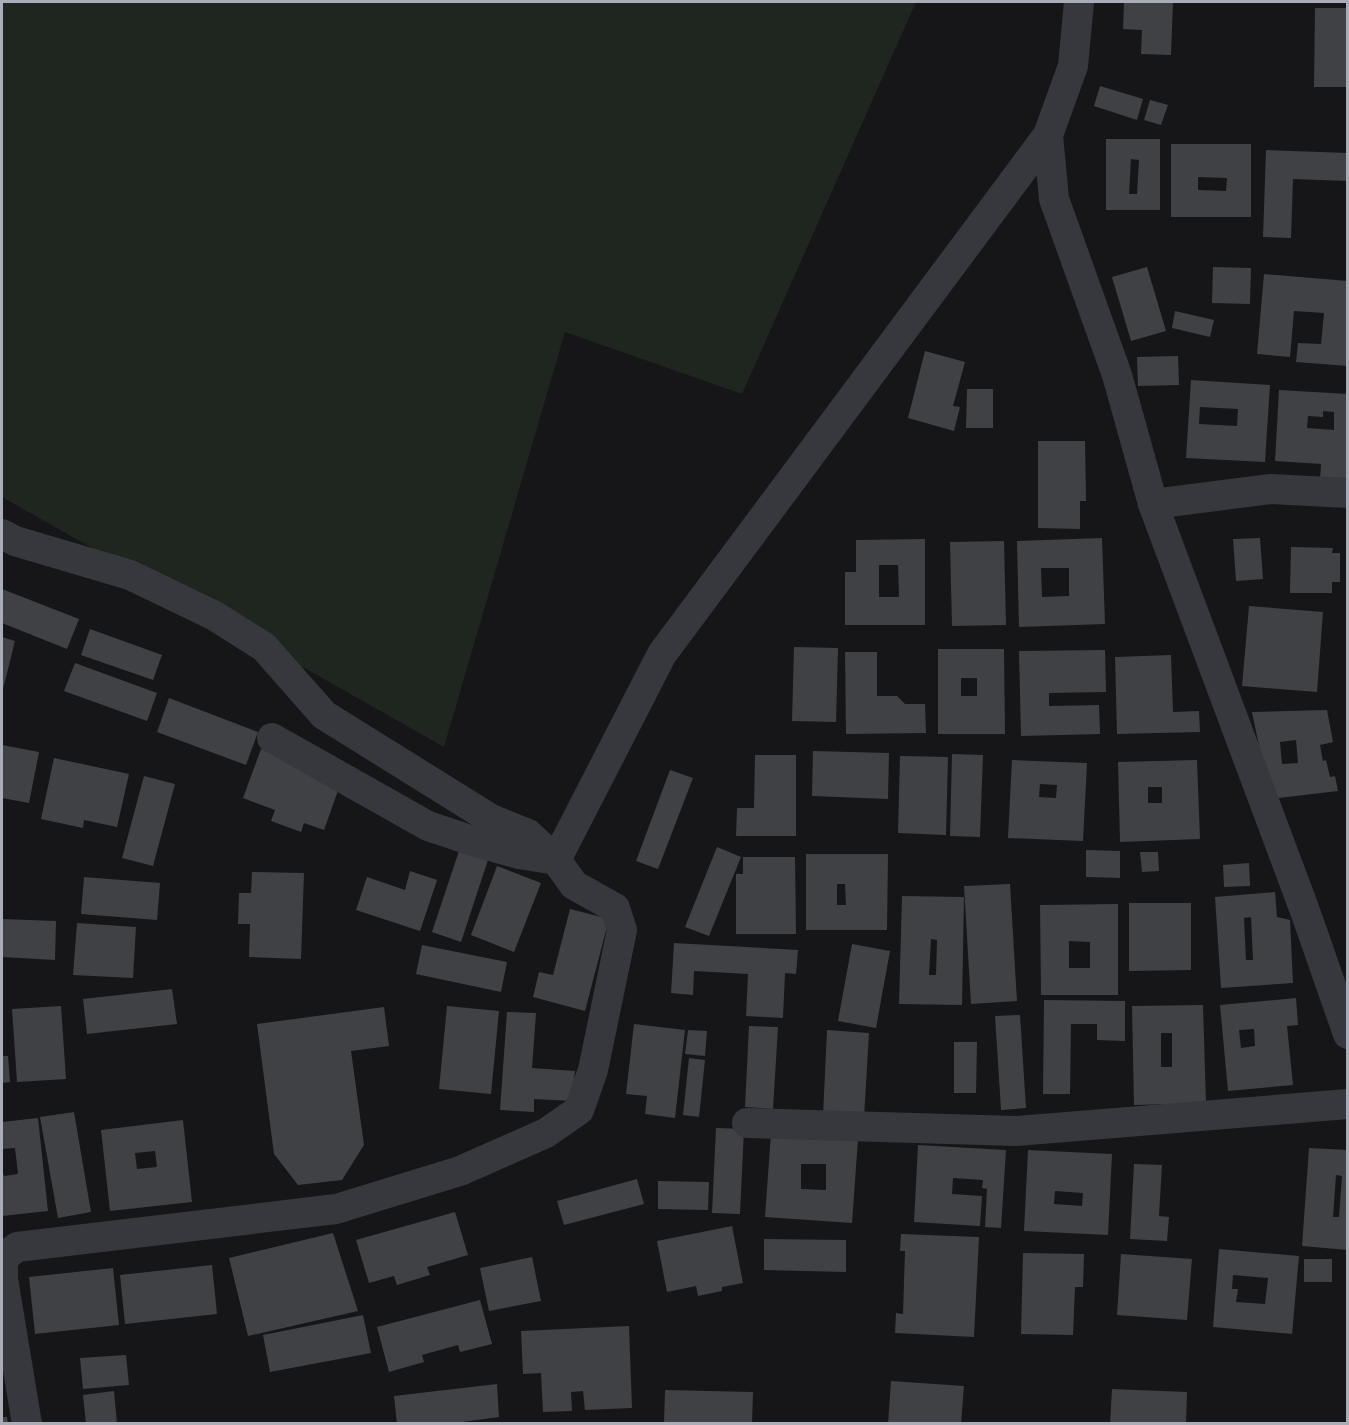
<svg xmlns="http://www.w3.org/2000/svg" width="1349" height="1425" viewBox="0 0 1349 1425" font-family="'Exo 2',sans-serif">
  <rect width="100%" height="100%" fill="#161618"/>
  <!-- green -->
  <path fill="#1e261f" d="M2 2H916L742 394 565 332 444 747 2 497Z"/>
  <!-- building -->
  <g fill="#404145" fill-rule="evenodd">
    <path d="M1124 2H1173L1171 55 1141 54 1142 30 1123 29Z"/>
    <path d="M1315 8H1348V87H1314Z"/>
    <path d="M1100 86 1143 99 1137 120 1094 106Z"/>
    <path d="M1150 100 1168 105 1161 125 1144 120Z"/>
    <path d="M1106 139H1160V210H1106ZM1131 159 1139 160 1137 194H1129Z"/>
    <path d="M1171 144H1251V217H1171ZM1198 177 1227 178 1226 191 1198 190Z"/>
    <path d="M1266 150 1348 153V181L1293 179 1291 238 1263 237Z"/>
    <path d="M1147 267 1166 331 1131 341 1112 277Z"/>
    <path d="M1213 267 1251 268 1250 304 1212 303Z"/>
    <path d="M1264 274 1348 281V366L1296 362 1298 343 1321 344 1324 313 1294 311 1290 357 1257 354Z"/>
    <path d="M1175 311 1214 320 1210 337 1172 328Z"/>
    <path d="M925 351 965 362 953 406 960 407 954 431 908 418Z"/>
    <path d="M1178 356 1179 385 1138 386 1137 357Z"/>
    <path d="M1191 380 1270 385 1265 462 1186 458ZM1200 407 1238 409 1237 426 1199 424Z"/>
    <path d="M967 389H993V428H966Z"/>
    <path d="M1279 390 1348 394V482L1320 480 1321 464 1275 461ZM1323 411 1334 412V430L1307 428 1308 416 1323 417Z"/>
    <path d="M1038 441H1085L1086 501H1080V529L1038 528Z"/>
    <path d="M1102 538 1105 624 1019 627 1017 541ZM1041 568H1069V596L1042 597Z"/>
    <path d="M1260 538 1263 579 1236 581 1233 539Z"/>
    <path d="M925 539V625H845V572H856V540ZM879 565H898L899 597H879Z"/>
    <path d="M1004 541 1006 625 952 626 950 542Z"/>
    <path d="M1291 547 1333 548 1332 553H1340V582H1332V593H1290Z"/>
    <path d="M2 589 79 619 67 649 2 623Z"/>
    <path d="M1249 606 1323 612 1317 692 1242 686Z"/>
    <path d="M90 629 162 655 153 680 81 655Z"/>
    <path d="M2 637 15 641 2 693Z"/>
    <path d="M794 647 838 648 836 722 792 721Z"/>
    <path d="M938 649H1004L1005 734H938ZM961 678H977V696H961Z"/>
    <path d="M1105 650 1106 692 1049 693V706L1099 705 1100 734 1021 736 1019 651Z"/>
    <path d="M845 652H877V696H897L905 704H925L926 733 846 734Z"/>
    <path d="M1171 655 1173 712 1199 711 1200 732 1117 734 1115 657Z"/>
    <path d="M75 663 157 693 147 721 64 691Z"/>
    <path d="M169 698 258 732 246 765 157 732Z"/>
    <path d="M1327 710 1333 742 1320 745 1323 761 1326 760 1330 777 1335 776 1338 791 1270 799 1252 712ZM1296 740 1298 763 1282 764 1280 742Z"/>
    <path d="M2 745 39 752 29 803 2 798Z"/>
    <path d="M261 749 323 770 340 785 324 830 304 823 301 832 271 821 275 810 243 798Z"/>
    <path d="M813 751 889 753 888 799 812 796Z"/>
    <path d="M952 754 983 755 980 837 950 836Z"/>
    <path d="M755 755H796V836H736L737 808H754Z"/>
    <path d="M900 756 948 757 946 835 898 833Z"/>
    <path d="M54 758 129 774 117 827 84 820 83 828 41 819Z"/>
    <path d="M1012 760 1087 763 1083 841 1008 838ZM1040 784 1057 785 1056 798 1039 797Z"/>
    <path d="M1197 760 1200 839 1120 842 1118 762ZM1148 787H1162V803H1148Z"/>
    <path d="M670 770 693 778 658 869 636 861Z"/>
    <path d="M144 776 175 784 153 866 122 858Z"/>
    <path d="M717 847 741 857 709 936 685 927Z"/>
    <path d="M1086 850 1120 851V878L1086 877Z"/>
    <path d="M459 851 488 860 461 942 432 932Z"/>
    <path d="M1140 852H1158L1159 871 1142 872Z"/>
    <path d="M806 854H888L887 930H806ZM837 884H845L846 905H837Z"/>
    <path d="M743 857H795L796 934H736V874H743Z"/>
    <path d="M1249 863 1250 886 1224 887 1223 865Z"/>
    <path d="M497 866 541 883 514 952 471 935Z"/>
    <path d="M410 871 437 880 420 931 356 910 367 877 405 890Z"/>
    <path d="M252 872 304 873 301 959 249 957 250 924H238L239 893H251Z"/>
    <path d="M84 877 160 883 157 920 81 914Z"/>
    <path d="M1010 884 1017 1001 971 1004 964 886Z"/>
    <path d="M1275 892 1277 917 1290 920 1293 983 1221 988 1215 897ZM1251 917 1253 960H1246L1244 918Z"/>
    <path d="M902 896 964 897 962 1005 899 1004ZM931 939 937 940 936 975H929Z"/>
    <path d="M1129 903H1191V970L1129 971Z"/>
    <path d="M1118 904V995H1041L1040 905ZM1069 941 1090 942V968H1069Z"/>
    <path d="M570 909 609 919 585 1011 533 997 539 972 553 975Z"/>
    <path d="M2 919 56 921 55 960 2 957Z"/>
    <path d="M77 923 136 927 133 978 73 975Z"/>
    <path d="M674 943 798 950 796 974 785 973 783 1018 746 1016 748 974 694 971 693 995 671 993Z"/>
    <path d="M852 944 890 951 876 1028 838 1021Z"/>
    <path d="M422 945 507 962 501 992 416 974Z"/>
    <path d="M172 989 177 1024 87 1034 83 999Z"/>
    <path d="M1296 998 1298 1025 1287 1026 1293 1085 1228 1091 1220 1005ZM1254 1029 1255 1046 1241 1048 1239 1030Z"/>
    <path d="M1044 1000 1125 1001V1041L1097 1040V1024H1071L1070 1094H1043Z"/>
    <path d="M1203 1005 1206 1103 1134 1105 1132 1006ZM1161 1033H1172V1067H1161Z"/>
    <path d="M61 1006 66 1079 17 1082 12 1009Z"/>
    <path d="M447 1006 499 1011 491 1094 439 1089Z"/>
    <path d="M384 1007 389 1046 351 1051 364 1145 342 1180 298 1185 274 1154 257 1024Z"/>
    <path d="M507 1012 536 1013 532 1068 575 1071 572 1101 534 1099V1112L500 1110Z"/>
    <path d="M1020 1015 1026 1108 1001 1110 995 1016Z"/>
    <path d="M634 1024 685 1030 675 1118 645 1114 647 1096 626 1094Z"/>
    <path d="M749 1026 778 1027 773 1109 745 1107Z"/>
    <path d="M688 1030 707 1031 705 1056 685 1054Z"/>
    <path d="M827 1030 869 1033 864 1118 823 1116Z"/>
    <path d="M954 1042H977L976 1093H954Z"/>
    <path d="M2 1056H8L10 1082 2 1083Z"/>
    <path d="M689 1058 705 1060 699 1117 683 1115Z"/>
    <path d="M74 1112 91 1212 58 1218 40 1117Z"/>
    <path d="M38 1118 48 1211 2 1216V1170L4 1176 18 1174 15 1148 2 1149V1122Z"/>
    <path d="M183 1120 192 1202 110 1211 101 1130ZM155 1151 157 1167 137 1169 135 1153Z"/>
    <path d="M716 1128 744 1129 740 1214 712 1213Z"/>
    <path d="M771 1133 858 1139 852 1223 765 1217ZM801 1164H826V1190L801 1189Z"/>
    <path d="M918 1145 1006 1150 1001 1228 985 1227 987 1189 982 1188 983 1180 953 1178 952 1194 982 1196 980 1226 914 1222Z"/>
    <path d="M1309 1148 1348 1150V1250L1302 1246ZM1336 1175 1342 1176 1339 1217H1333Z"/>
    <path d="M1028 1150 1112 1154 1108 1235 1024 1231ZM1055 1191 1083 1193 1082 1206 1054 1204Z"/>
    <path d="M1134 1164 1162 1165 1159 1216 1169 1217 1167 1241 1130 1239Z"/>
    <path d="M637 1179 644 1204 564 1225 557 1201Z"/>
    <path d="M658 1181 709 1182 708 1210 658 1209Z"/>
    <path d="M455 1212 468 1255 427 1267 430 1275 397 1285 394 1276 369 1283 356 1240Z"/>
    <path d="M732 1226 743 1283 722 1287V1291L698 1296 696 1286 667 1292 657 1241Z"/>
    <path d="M333 1233 358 1311 248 1336 229 1258Z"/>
    <path d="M901 1234 979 1237 974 1337 895 1333 896 1313 903 1314 905 1251H900Z"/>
    <path d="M764 1239 846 1240V1272L764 1270Z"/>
    <path d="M1219 1249 1299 1256 1292 1334 1213 1327ZM1233 1275 1268 1278 1265 1304 1236 1302 1238 1289H1232Z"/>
    <path d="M1023 1253 1084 1254 1083 1287H1075L1073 1335 1021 1334Z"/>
    <path d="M1121 1254 1192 1259 1187 1320 1117 1315Z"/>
    <path d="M532 1257 541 1301 489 1311 480 1268Z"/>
    <rect x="1304" y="1259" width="28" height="23"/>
    <path d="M212 1265 217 1314 125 1324 120 1275Z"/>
    <path d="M113 1268 119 1325 35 1334 29 1277Z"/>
    <path d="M480 1300 492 1344 460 1352 458 1345 422 1355 424 1362 389 1372 377 1327Z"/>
    <path d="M363 1315 371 1353 270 1372 263 1335Z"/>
    <path d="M629 1326 632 1408 585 1410 583 1391 571 1392 572 1411 543 1412 541 1373 523 1374 521 1331Z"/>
    <path d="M126 1355 129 1385 83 1389 80 1358Z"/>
    <path d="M891 1381 964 1386 961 1424H888Z"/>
    <path d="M497 1384 499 1417 447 1424H397L394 1396Z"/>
    <path d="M1112 1389 1187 1392 1186 1424H1110Z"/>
    <path d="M665 1390 753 1392 752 1423 664 1422Z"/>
    <path d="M114 1391 117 1424H86L83 1395Z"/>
    <path d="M2 1417H7L8 1424H2Z"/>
  </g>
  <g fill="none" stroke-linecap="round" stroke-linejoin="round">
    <!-- street -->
    <g stroke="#37383d" stroke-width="30">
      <path d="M1079 2 1073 66 1048 135 1054 199 1117 375 1153 504 1305 911 1348 1034"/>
      <path d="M1153 504 1271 489 1348 493"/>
      <path d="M2 534 15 541 130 575 215 616 264 647 324 715 491 819 528 834 556 860 574 885 615 908 622 930 593 1070 579 1110 546 1133 460 1171 336 1209 17 1247 3 1258V1279L27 1424"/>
      <path d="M272 738 428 826 476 842 519 854 556 860"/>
      <path d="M556 860 662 654 1048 135"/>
      <path d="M747 1123 1016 1131 1348 1104"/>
    </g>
  </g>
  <!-- border -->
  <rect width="1349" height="1425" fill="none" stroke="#a8adb8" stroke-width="6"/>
</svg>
